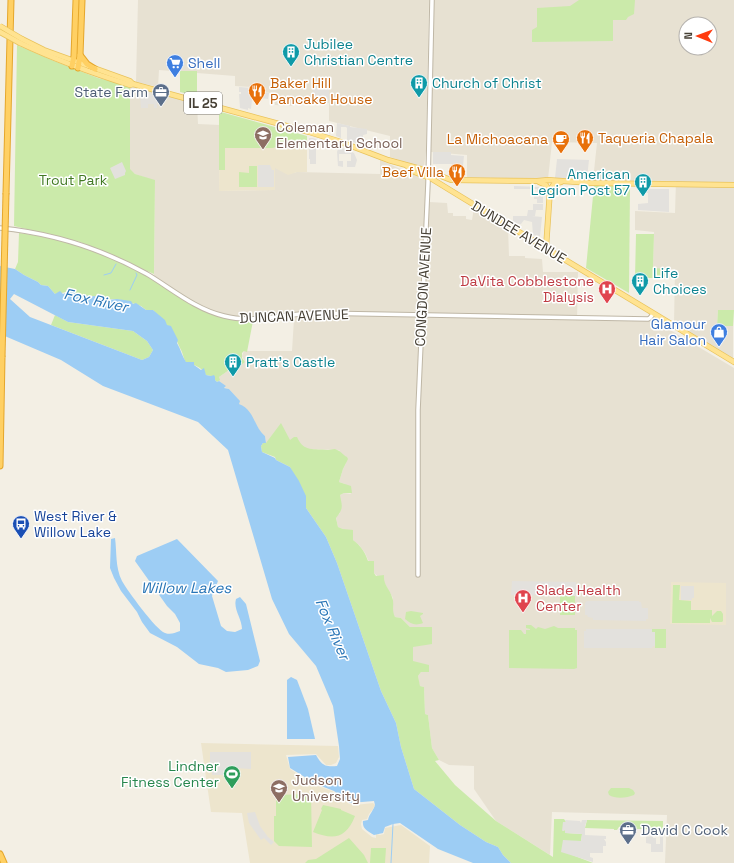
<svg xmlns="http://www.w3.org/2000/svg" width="734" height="863" viewBox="0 0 734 863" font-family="'Space Grotesk',sans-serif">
  <rect width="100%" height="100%" fill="#f3efe4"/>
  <!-- residential -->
  <g fill="#e7e1d2" fill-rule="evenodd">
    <path d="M138 0H429L426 151 424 167H421L390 157V136L329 121V103H293V106L275 105V93L253 92 252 87 235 86V76L159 70 158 87 136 82Z"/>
    <path d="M433 0H734V310H718L717 325 733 326V359L674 324 675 269H653L654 232 635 230V211L675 213 676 181 593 180 597 143 552 142 548 179 467 177V155L431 152ZM686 24H710V48H686Z"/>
    <path d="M130 86 197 104 198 124 220 125 219 191 274 190V167L288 174 297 172 380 174V160L430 182 429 202 447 203 448 213H453V216H466V219L472 220 474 208 508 228 509 256H525V258L542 259 543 272H578L577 320 655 321 734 368V863H665L667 815 552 812 550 855 496 821 474 789V766L449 765 439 760 432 748 428 715 425 714 424 687 420 686 419 683 418 676 421 672 420 664 413 662V647L432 627H410L401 618 395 617 392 612 393 598 383 581 374 573 365 553 359 545 353 540 343 529 338 527 336 517 340 513V495L344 493 351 494 345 484 339 482 343 469 346 463 342 455 339 450 305 449 298 441 290 440 266 443 265 436 261 433 254 421 239 404 238 399 229 389 224 388 226 387 219 381V377L232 368 241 365 245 362 242 356 244 351H292L294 319 247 320 220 317 197 307 154 280 155 181 135 174 130 170Z"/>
  </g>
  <!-- education -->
  <g fill="#ede5cd">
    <path d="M220 114 307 138V172H297L288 175 275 168V190L219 191Z"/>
    <path d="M671 582 726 583V625L670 624Z"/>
    <path d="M201 743 338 746 339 757 336 763 331 765H326L316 754 286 755 290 769 315 785 332 791 349 804 355 805 373 803 375 805 373 809 369 814 367 819 362 820 361 824 362 829 372 837 376 838V834L380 835 384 834 385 828 401 825 430 846 429 863H250L242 813 211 812Z"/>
  </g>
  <!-- green -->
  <g fill="#cbeaaa">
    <path d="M579 0H635L634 14 628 17 626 20H613V41L532 42V30L537 27V8L570 6Z"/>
    <path d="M17 45 54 61 98 78 130 86V169L135 174 155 180 154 274 80 242 14 226Z"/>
    <path d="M180 71H197V96L180 92Z"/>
    <path d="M221 112 307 136V148L276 147 273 148H225V170H219V115Z"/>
    <path d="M249 166H257V187H239V172L249 173Z"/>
    <path d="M594 186H630L629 293 586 268Z"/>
    <path d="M19 233C60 238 101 252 138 271 165 285 191 309 220 317 231 320 242 320 253 321L247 352 244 351 242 353V358L245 362 241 365 232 368 219 377 220 380 217 382 211 376 206 375C204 370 199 367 194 365L193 362 186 363C183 357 183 353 180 348 174 333 164 322 153 310H146L141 306 122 300 112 299 108 300 94 296C85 299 77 291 68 292 64 292 59 294 55 294L48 286 41 285 38 282 24 275 15 269 18 262Z"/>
    <path d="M636 234H654L653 268 669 269V277L653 276V278H635Z"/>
    <path d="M718 310H734L733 326H717Z"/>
    <path d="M55 315 68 322 133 331 147 341 153 350 149 357 142 360 51 325Z"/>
    <path d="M281 423 290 440 294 437H297C304 453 314 448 328 450 331 450 335 448 337 450 341 451 343 455 347 457L348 459 343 469 339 482 351 486 352 493H344L340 495C342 506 344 508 336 518L338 527 343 529 353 530V540C361 546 365 552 368 561H374V573L376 576 384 575C383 585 390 589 392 597 395 604 391 609 395 617L401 618 410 627H432V644L413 647V661L429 665V672H421L418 676 420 686 424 687 425 714 428 715 432 748 439 760 435 761 455 785 496 821 553 857 554 821V819H564L566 822 563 831 565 830 566 833 582 834 581 842 573 841 562 851 593 863H511L503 855 498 847 486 842 460 825 414 789 401 747 396 723 381 691 337 563 326 537 306 508V502L290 467 276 460 275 457 262 452 261 446 263 443H266Z"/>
    <path d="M673 585H680L679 600 691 601V610H712V616L717 611H721L723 614V621L722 622H712L710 618V623H672Z"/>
    <rect x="560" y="596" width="15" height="19"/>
    <path d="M411 611 423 613V614L420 616 423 623C415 626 411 624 405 619L406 612Z"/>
    <path d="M526 625H531L536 629 538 627 545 629 554 626 558 628H575V630H577V668L574 669 509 668V630H521L524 634H526V630H530V629L526 628Z"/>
    <path d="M652 629H666V648H655V633L652 632Z"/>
    <path d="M611 788H629L633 790 635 793 634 795C627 798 615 799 609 795L608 792Z"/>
    <path d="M311 794 312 847 279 846 274 841V816H276V795Z"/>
    <path d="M323 805 341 809V810L355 816C346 839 333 840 313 832L322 810 321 809Z"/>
    <path d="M587 820 663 821V834L652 835V829H627V831H625L622 827H619L617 830H614V829L585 828Z"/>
    <path d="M349 838 364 855 368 863H305L308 860 316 859Z"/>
    <path d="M371 848H386L385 863H370Z"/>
  </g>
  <!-- parking -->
  <g fill="#e3e1dd">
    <path d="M239 87 252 88V96L253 93H269L268 99 261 98 259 100H252V99L251 109 248 108V110L240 108 239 94H241V92H239Z"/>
    <rect x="313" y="88" width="16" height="12"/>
    <path d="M142 92 157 96V108H154V104H148V108H141L140 96H142Z"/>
    <path d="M337 123 350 126V127L367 129V134L363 135V145L347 140V128L346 127H341V138L336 136Z"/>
    <path d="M309 138H313L319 140V143H316V164H310V159H309Z"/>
    <path d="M340 147 354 153 357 160 355 167H347V161H351V154H339V161H343V167L338 166 337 152 338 149Z"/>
    <path d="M433 152H451V155L464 156 463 166H452V164H433Z"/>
    <path d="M557 159 589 160 587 178H555Z"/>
    <path d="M122 162 126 171 125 173V175L115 179 110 168Z"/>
    <path d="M258 165H270L272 170H274V187H258Z"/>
    <path d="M514 186 541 187V189H543V203H537V199H534V193H537V189H514Z"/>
    <path d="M646 189H669V212L638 210V204L648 203V193H646Z"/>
    <path d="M533 204H543V210H536L535 216H532L542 217 540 236 533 235 532 222 524 220 521 224 513 223V216H527L528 210H535H533Z"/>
    <path d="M512 581 576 582V596L511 595Z"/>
    <path d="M681 586H694V598H692V600H681Z"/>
    <path d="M587 601H639V602H641L642 608H648V619H646V621L593 620V618L588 617 587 615H585V603Z"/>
    <path d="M586 629H652V632H655V646H653L652 648H584V631H586Z"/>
    <path d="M210 752H251V769L235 768V775H212V771H210Z"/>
    <path d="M255 812 260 826 268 837 274 842 271 845 264 838 261 840 249 823 247 813Z"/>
    <path d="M565 820 580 821 581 823 582 820H587L585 826V835L606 836V839H604L606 842V846H603V853H590V857L593 858V862L561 852 563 840 581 841 582 834 565 833V830L562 831 563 822H566Z"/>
    <path d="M660 835H663V852H651V844L646 843V837L653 836V838H656V844H660Z"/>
  </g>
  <!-- water -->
  <g fill="#9dcdf4" fill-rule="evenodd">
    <path d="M0 266 15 269 24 275 38 282 41 285 48 286 55 294 60 291 63 294C68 292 76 291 81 296L84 294C87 296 91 297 94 296L108 300 117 299 131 301 133 304 136 303 146 310H153L165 320 167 325 171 326 178 340 177 343C181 350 182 356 186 362H194V365L201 370 204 368 206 375 211 376 214 375 215 377V380L217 382 219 381 226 386 224 388 229 389 240 401 239 404C254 409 254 427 265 436L266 443H263L261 446 262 452 275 458 276 460 290 467 299 481 306 496V508L326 537 337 563 381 691 396 723 401 747 414 789 460 825 486 842 498 847 503 855 511 863H473L438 849 400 823 393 824 385 827 383 833 374 835C368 831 362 829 363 821L368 820C369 814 374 810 375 805L374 801 350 803 334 791 316 784 290 768 288 757 316 755C322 766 326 767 337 766L340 759 339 746 333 706 316 666 289 634 272 599 228 450 198 422 103 386 61 360 0 334ZM14 294 68 322 133 331 147 341 153 350 149 357 142 360 30 317 10 299Z"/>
    <path d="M115 538C117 552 115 567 122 581 127 590 156 630 165 633 171 635 174 633 180 631V623L175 614 167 606 135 561 137 556 177 539 218 581 212 596 221 626 227 631 235 632 242 629C242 619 233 609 236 599L240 597 246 604 260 661 258 666 248 670 226 672 218 668 199 664 177 647 150 633 142 622 137 612 121 591 114 578 110 568 111 539Z"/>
    <path d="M291 677 297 680 308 709 315 739H287V680Z"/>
  </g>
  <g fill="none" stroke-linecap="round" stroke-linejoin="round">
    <!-- stream -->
    <g stroke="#9dcdf4" stroke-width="1">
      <path d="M104 275 111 273 116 264"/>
      <path d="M130 290 137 275 136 273"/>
      <path d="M391 863 393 824"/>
    </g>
    <!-- minor casing -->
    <g stroke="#bfb7a6" stroke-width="5.5">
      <g id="minor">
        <path d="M0 228C51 233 102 249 147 274 172 289 195 309 224 316 255 324 286 313 317 313L648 319 650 318 653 314"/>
        <path d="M418 575V410L428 183 432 0"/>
      </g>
    </g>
    <!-- major casing -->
    <g stroke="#e9c35c" stroke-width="6">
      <g id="major">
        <path d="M22 39 44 50 130 81 133 84 309 132 338 141 388 160 428 171 451 180 537 181 548 180 591 183 734 185"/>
        <path d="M20 43C56 60 92 73 130 85L133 84"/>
        <path d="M407 166 412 171 432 179 463 198 734 362"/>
        <path d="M539 182 546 185 550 193"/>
        <path d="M546 248 550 190 554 184 561 182"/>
      </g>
    </g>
    <!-- highway casing -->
    <g stroke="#e5a72c" stroke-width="7">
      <g id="highway">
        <path d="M80 55 87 64 95 69"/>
        <path d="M72 66 74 56 76 0"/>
        <path d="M78 68 80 55 82 0"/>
        <path d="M6 193 11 0"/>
        <path d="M0 466 2 357"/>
        <path d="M0 854 4 863"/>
      </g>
    </g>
    <!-- minor -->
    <use href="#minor" stroke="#fff" stroke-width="3.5"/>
    <!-- major -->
    <use href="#major" stroke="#ffe391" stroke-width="4.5"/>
    <!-- highway -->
    <use href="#highway" stroke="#ffd063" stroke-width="5"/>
    <!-- major-bridge casing -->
    <g stroke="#e9c35c" stroke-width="6" stroke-linecap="butt">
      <g id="major-bridge">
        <path d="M0 26 22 39"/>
        <path d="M0 32 20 43"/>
      </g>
    </g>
    <!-- highway-bridge casing -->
    <g stroke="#e5a72c" stroke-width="7" stroke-linecap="butt">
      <path id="highway-bridge" d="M2 357 6 193"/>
    </g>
    <!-- major-bridge -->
    <use href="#major-bridge" stroke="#ffe391" stroke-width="4.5"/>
    <!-- highway-bridge -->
    <use href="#highway-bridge" stroke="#ffd063" stroke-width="5"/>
  </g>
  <!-- icons -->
  <defs>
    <g id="building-pin" transform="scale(0.9)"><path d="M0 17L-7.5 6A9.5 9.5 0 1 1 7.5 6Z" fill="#0f9aa8" stroke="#fff"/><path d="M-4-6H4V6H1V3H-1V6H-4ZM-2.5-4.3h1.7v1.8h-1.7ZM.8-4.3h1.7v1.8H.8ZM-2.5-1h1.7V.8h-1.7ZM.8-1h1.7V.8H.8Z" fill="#fff"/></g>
    <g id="supermarket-pin" transform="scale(0.9)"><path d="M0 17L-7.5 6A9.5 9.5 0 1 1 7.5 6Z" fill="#3f7fe0" stroke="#fff"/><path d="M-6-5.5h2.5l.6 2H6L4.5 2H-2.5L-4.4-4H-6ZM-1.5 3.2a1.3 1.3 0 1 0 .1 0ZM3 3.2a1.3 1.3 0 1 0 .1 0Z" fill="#fff"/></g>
    <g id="restaurant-pin" transform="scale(0.9)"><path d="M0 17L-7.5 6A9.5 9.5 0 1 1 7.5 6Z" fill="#e8710a" stroke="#fff"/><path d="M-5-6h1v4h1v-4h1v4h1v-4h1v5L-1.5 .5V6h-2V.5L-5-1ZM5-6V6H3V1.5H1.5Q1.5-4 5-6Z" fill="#fff"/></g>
    <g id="office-pin" transform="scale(0.9)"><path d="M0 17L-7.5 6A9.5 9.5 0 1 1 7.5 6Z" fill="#5c6f8a" stroke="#fff"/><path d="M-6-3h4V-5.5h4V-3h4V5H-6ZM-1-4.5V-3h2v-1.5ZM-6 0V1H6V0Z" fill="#fff"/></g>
    <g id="school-pin" transform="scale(0.9)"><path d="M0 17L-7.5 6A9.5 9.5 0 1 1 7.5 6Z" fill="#8d6e63" stroke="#fff"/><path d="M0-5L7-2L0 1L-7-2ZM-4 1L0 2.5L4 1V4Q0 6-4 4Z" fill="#fff"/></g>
    <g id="cafe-pin" transform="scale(0.9)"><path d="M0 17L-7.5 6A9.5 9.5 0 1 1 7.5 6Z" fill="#e8710a" stroke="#fff"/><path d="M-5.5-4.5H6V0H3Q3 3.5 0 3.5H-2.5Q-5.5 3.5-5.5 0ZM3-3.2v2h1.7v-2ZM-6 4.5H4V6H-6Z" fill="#fff"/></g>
    <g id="hospital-pin" transform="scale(0.9)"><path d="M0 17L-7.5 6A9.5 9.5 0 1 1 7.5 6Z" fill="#e0444e" stroke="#fff"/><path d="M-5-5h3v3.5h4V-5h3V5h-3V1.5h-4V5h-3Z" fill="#fff"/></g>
    <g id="shop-pin" transform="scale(0.9)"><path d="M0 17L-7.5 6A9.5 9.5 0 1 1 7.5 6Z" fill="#3f7fe0" stroke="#fff"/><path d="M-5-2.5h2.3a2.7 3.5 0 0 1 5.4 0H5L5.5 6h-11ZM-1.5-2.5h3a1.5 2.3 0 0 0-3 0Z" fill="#fff"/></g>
    <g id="bus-pin" transform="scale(0.9)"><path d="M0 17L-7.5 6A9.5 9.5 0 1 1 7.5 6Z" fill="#1a4fb4" stroke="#fff"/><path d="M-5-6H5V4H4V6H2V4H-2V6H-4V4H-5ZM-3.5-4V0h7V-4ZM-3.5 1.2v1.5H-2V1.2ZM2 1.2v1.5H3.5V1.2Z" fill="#fff"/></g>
    <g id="stadium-pin" transform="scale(0.9)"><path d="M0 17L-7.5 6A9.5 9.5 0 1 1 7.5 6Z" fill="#2e9e5b" stroke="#fff"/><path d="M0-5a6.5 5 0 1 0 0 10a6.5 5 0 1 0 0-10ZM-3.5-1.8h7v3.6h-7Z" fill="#fff"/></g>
    <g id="university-pin" transform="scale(0.9)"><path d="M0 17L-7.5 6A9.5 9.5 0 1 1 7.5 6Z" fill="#8d6e63" stroke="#fff"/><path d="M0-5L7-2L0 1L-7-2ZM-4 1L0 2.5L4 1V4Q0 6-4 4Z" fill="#fff"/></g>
  </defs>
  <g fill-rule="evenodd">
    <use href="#building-pin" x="291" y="52"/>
    <use href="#supermarket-pin" x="175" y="63"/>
    <use href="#building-pin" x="419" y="83"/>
    <use href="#restaurant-pin" x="257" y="91"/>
    <use href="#office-pin" x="161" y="92"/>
    <use href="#school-pin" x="263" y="135"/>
    <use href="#restaurant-pin" x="585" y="138"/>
    <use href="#cafe-pin" x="561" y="139"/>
    <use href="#restaurant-pin" x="457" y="172"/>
    <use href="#building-pin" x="643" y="182"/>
    <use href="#building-pin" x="640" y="281"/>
    <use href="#hospital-pin" x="607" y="289"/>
    <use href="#shop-pin" x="719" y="332"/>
    <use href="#building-pin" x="233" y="362"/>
    <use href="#bus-pin" x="21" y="524"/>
    <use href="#hospital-pin" x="523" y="598"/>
    <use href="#stadium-pin" x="232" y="774"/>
    <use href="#university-pin" x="279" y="788"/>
    <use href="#office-pin" x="628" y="830"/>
  </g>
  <g text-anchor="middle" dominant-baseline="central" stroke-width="3" stroke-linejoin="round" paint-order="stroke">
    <!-- shield labels -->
    <rect fill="#fff" stroke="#7d7971" stroke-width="1" x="184" y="92" width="38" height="22" rx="3"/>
    <g font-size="13" font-weight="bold" fill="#453f34">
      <text x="203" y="103">IL 25</text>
    </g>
    <!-- culture labels -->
    <g font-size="14" fill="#0d838f" stroke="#fff" text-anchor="start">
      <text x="304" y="44">Jubilee<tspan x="304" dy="16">Christian Centre</tspan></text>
      <text x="432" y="83">Church of Christ</text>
      <text x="630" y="174" text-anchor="end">American<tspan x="630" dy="16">Legion Post 57</tspan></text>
      <text x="653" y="273">Life<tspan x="653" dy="16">Choices</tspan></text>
      <text x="246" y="362">Pratt's Castle</text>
    </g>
    <!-- shop labels -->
    <g font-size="14" fill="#366cbe" stroke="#fff" text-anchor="start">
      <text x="188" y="63">Shell</text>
      <text x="706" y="324" text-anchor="end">Glamour<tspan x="706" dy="16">Hair Salon</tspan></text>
    </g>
    <!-- food labels -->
    <g font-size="14" fill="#c56008" stroke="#fff" text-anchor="start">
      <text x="270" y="83">Baker Hill<tspan x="270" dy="16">Pancake House</tspan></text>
      <text x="598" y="138">Taqueria Chapala</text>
      <text x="548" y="139" text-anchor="end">La Michoacana</text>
      <text x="444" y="172" text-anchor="end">Beef Villa</text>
    </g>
    <!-- service labels -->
    <g font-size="14" fill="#4e5e75" stroke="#fff" text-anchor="end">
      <text x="148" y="92">State Farm</text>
      <text x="641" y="830" text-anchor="start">David C Cook</text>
    </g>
    <!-- education labels -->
    <g font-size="14" fill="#785e54" stroke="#fff" text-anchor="start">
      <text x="276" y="127">Coleman<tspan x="276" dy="16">Elementary School</tspan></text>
      <text x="292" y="780">Judson<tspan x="292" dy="16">University</tspan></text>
    </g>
    <!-- park labels -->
    <g font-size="14" fill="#427a24" stroke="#fff">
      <text x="73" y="180">Trout Park</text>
    </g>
    <!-- street labels -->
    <g font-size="14" fill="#453f34" stroke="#fff">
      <text transform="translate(519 232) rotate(31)">DUNDEE AVENUE</text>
      <text transform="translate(423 287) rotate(-87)">CONGDON AVENUE</text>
      <text transform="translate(294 316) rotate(-2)">DUNCAN AVENUE</text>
    </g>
    <!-- health labels -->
    <g font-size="14" fill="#be3a42" stroke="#fff" text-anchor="end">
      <text x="594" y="281">DaVita Cobblestone<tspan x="594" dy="16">Dialysis</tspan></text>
      <text x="536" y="590" text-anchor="start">Slade Health<tspan x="536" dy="16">Center</tspan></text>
    </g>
    <!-- transit labels -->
    <g font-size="14" fill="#164399" stroke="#fff" text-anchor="start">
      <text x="34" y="516">West River &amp;<tspan x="34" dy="16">Willow Lake</tspan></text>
    </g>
    <!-- leisure labels -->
    <g font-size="14" fill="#27864d" stroke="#fff" text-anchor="end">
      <text x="219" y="766">Lindner<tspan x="219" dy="16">Fitness Center</tspan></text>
    </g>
    <!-- water labels -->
    <g font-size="15" font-style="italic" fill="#2875b6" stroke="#fff">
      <text transform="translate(96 300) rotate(12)">Fox River</text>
      <text x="186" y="587">Willow Lakes</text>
      <text transform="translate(333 629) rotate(67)">Fox River</text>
    </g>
  </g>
  <!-- north arrow -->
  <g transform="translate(698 36) rotate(271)"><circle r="19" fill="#ffffff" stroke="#b5b2ae"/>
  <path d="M0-3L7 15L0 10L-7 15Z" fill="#ff3b0f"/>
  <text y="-6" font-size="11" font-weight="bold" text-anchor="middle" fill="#453f34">N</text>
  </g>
</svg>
